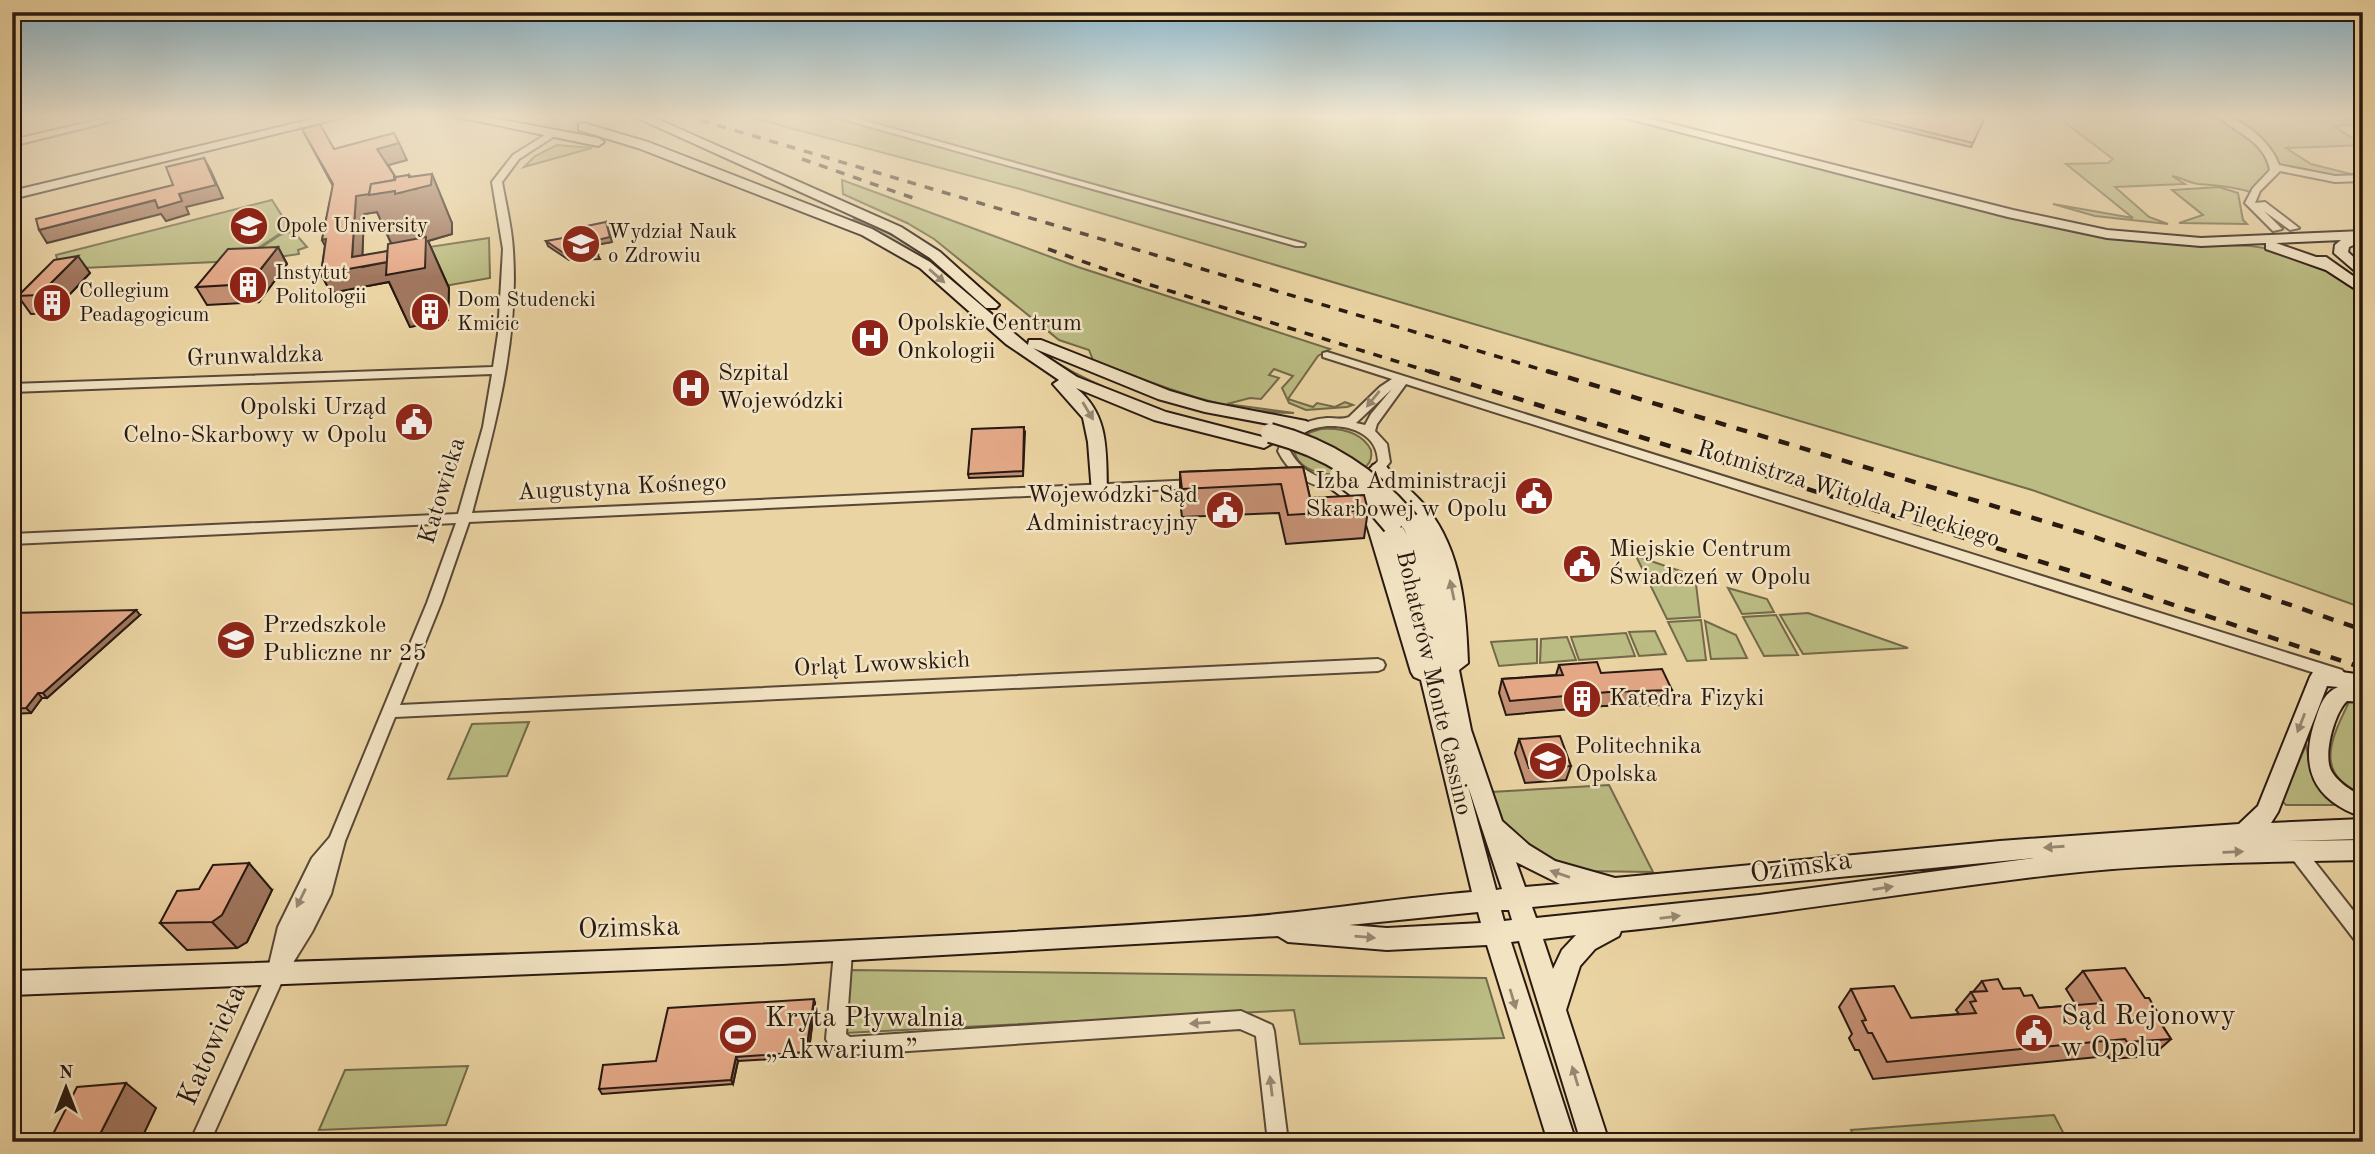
<svg xmlns="http://www.w3.org/2000/svg" width="2375" height="1154" viewBox="0 0 2375 1154" font-family="'Old Standard TT',serif">
  <rect width="100%" height="100%" fill="#ebd4a3"/>
  <filter id="stains"><feTurbulence type="fractalNoise" baseFrequency=".00286" numOctaves="4"/><feColorMatrix values="0 0 0 0 .2 0 0 0 0 .09 0 0 0 0 .02 0 0 0 .5 -.17"/></filter>
  <radialGradient id="worn" r=".72"><stop offset=".6" stop-color="#630" stop-opacity="0"/><stop offset="1" stop-color="#630" stop-opacity=".3"/></radialGradient>
  <!-- green -->
  <g fill="#bbbc83" stroke="#726a4a" stroke-width="2">
    <path d="M741 115H1620L2109 237 2159 243 2251 246 2284 251 2334 273 2363 294V608L2032 490 1020 189Z"/>
    <path d="M2055 115H2220L2249 135 2258 134 2232 115H2342L2356 124 2334 126 2363 145 2286 148 2311 164 2363 177 2347 179 2276 167 2254 193C2235 187 2218 185 2198 184 2189 183 2183 178 2172 176L2185 184 2115 187 2149 217 2168 224 2095 216 2053 204 2133 218 2066 164 2108 163 2113 159Z"/>
    <path d="M557 145 592 148 524 167 535 156Z"/>
    <path d="M842 180 1078 267 1330 349 1318 356 1288 399 1313 407 1317 403 1335 407 1345 402 1353 405 1347 407 1306 410 1289 403 1282 388 1293 376 1274 369 1269 375 1279 378 1261 399 1250 398 1227 404 1294 413C1224 413 1157 385 1093 360L1089 350 1059 340 934 239 907 223 843 194Z"/>
    <path d="M2219 187 2238 193 2243 220 2247 224 2179 223 2203 215 2172 190Z"/>
    <path d="M272 200 291 230 281 233 238 261 60 269 56 255Z"/>
    <path d="M854 219C880 229 904 239 926 255 964 282 993 319 1031 346 1070 374 1114 393 1160 409L1084 381 1057 366 1026 346 921 257 851 221Z"/>
    <path d="M293 231 307 247 298 250 299 254 238 263 280 235Z"/>
    <path d="M489 238 490 278 416 291V249Z"/>
    <path d="M1321 429C1340 428 1361 431 1371 450 1373 464 1365 469 1353 472 1302 485 1269 442 1321 429Z"/>
    <path d="M1636 556 1695 576 1700 617 1667 619Z"/>
    <path d="M1728 588 1767 599 1774 612 1742 614Z"/>
    <path d="M1808 613 1908 648 1803 654 1780 615Z"/>
    <path d="M1776 615 1798 655 1764 656 1743 617Z"/>
    <path d="M1701 620 1706 660 1687 661 1668 622Z"/>
    <path d="M1705 621 1736 635 1747 658 1711 659Z"/>
    <path d="M1655 631 1666 654 1639 656 1629 632Z"/>
    <path d="M1626 633 1635 656 1579 660 1571 637Z"/>
    <path d="M1567 637 1576 660 1540 663 1541 639Z"/>
    <path d="M1537 639V663L1499 666 1491 642Z"/>
    <path d="M2349 702 2363 703V794C2313 775 2331 739 2349 702Z"/>
    <path d="M529 722 507 776 448 779 472 724Z"/>
    <path d="M2306 745 2312 776 2339 802 2335 805H2286L2282 801Z"/>
    <path d="M1609 785 1653 872 1577 871 1547 861 1503 823 1491 792Z"/>
    <path d="M851 970 1486 978 1504 1038 1300 1044 1294 1010 845 1033Z"/>
    <path d="M468 1066 446 1125 319 1130 345 1070Z"/>
    <path d="M2054 1115 2068 1142H1856L1851 1130Z"/>
  </g>
  <g fill="none" stroke-linecap="round" stroke-linejoin="round">
    <!-- secondary-tunnel -->
    <path stroke="#c4af86" stroke-width="14" stroke-dasharray="14 7" stroke-linecap="butt" d="M547 120 583 127"/>
    <!-- street casing -->
    <g stroke="#594836" stroke-width="4">
      <g id="street">
        <path d="M119 115H136L12 146V140Z"/>
        <path d="M828 115H844L1305 244 1304 246H1296Z"/>
        <path d="M2216 115C2240 115 2271 142 2279 165L2335 176 2363 175V181L2335 182 2280 171 2260 191 2255 203 2265 202 2299 228 2290 230 2264 211 2282 229 2273 231 2245 203 2253 188 2270 170C2265 141 2236 133 2216 115Z"/>
        <path d="M553 130 558 133 556 135 519 159 502 182C506 205 512 228 513 251 519 339 495 428 472 513L1196 480 1202 484 1196 488 469 522 441 603 400 705 1378 659 1383 661 1385 665 1383 669 1378 671 395 717 345 841 331 894 312 932 283 979 210 1142H190L267 973 278 927 312 858 330 837 427 603 456 523 12 544V534L458 514 483 427 492 374 12 392V384L493 367 498 334 503 249 492 182 513 155Z"/>
        <path d="M1327 352 2342 670 2345 674 2342 678 2337 680 1406 384 1377 424 1375 431 1387 444 1390 462C1360 503 1300 496 1278 451 1286 429 1304 420 1327 418 1335 418 1342 420 1349 417L1380 387 1392 379 1323 357V353ZM1392 389 1371 414 1365 425 1356 423ZM1327 426C1351 425 1377 434 1378 461 1352 490 1308 485 1290 451 1297 434 1309 428 1327 426Z"/>
        <path d="M2297 845 2303 847 2363 923V945L2357 943 2291 857 2288 852 2291 847Z"/>
        <path d="M843 944 849 946 852 952 846 1034 850 1037 1241 1011 1272 1025 1274 1031 1288 1142H1268L1256 1036 1240 1029 848 1055C839 1052 830 1048 826 1039L834 952 837 946Z"/>
      </g>
    </g>
    <!-- secondary casing -->
    <g stroke="#281911" stroke-width="4">
      <g id="secondary">
        <path d="M329 115H352L12 199V191Z"/>
        <path d="M448 115H476L598 138 604 142 598 146Z"/>
        <path d="M631 115H648L901 227 940 252 999 305 996 308H986L930 258 891 233Z"/>
        <path d="M1614 115H1636L2013 210 2107 230 2201 238 2363 231V241L2349 247 2348 252 2363 266V278L2334 253 2335 245 2341 240 2276 243 2316 257H2326L2363 283V294L2326 270 2266 249V243L2201 246 2107 238 2008 217Z"/>
        <path d="M583 123 648 142 872 229 930 262 1028 345 1029 340H1041L1170 391 1207 402 1306 421 1314 426 1306 431 1205 412 1158 399 1033 348 1077 377 1166 412 1270 439 1273 443 1264 448 1154 420 1076 388C1109 414 1106 451 1107 489L1098 495 1092 493 1088 442 1083 418 1053 384 1059 380 1006 344 920 268 862 235 638 148 579 130V124Z"/>
        <path d="M1379 463 1385 465C1398 481 1414 492 1427 508 1462 552 1466 609 1468 663L1459 670 1471 730 1502 821 1529 845 1555 861 1615 878 2000 841 2239 824 2258 806 2310 677 2313 672 2320 669 2363 675V702L2347 701C2335 712 2324 751 2330 768 2335 781 2352 791 2363 797V817C2312 800 2299 766 2316 718 2320 705 2325 692 2338 687L2327 686 2278 812 2271 823 2363 819V839L2287 841 2363 840V860C2259 862 2154 863 2051 875 1907 892 1765 916 1621 931L1619 936 1595 949 1580 966 1566 1010 1609 1142H1581L1519 941 1511 942 1576 1142H1548L1487 945 1387 950 1288 942 1278 936 782 964 12 995V971C423 957 836 947 1246 917 1321 911 1397 898 1472 892L1421 680 1414 677 1411 672 1367 525 1354 506 1326 485 1329 481C1351 475 1373 506 1384 523L1392 519 1399 521 1407 535 1400 521 1402 517 1414 516 1373 473 1370 469 1373 465ZM1468 786 1502 889 1496 890ZM2034 858 1759 895 1536 918 1532 907ZM1516 862 1560 884 1525 887ZM1501 910H1509L1512 920 1504 921ZM1478 912 1481 923 1387 928 1349 925ZM1576 935 1562 950 1553 969 1543 939Z"/>
      </g>
    </g>
    <!-- street -->
    <use href="#street" fill="#f2e3c3" fill-rule="evenodd"/>
    <!-- secondary -->
    <use href="#secondary" fill="#f2e3c3" fill-rule="evenodd"/>
    <!-- rail-far1 -->
    <g stroke="#281911" stroke-width="3.5" stroke-dasharray="9 9" stroke-linecap="butt">
      <path d="M683 115 1553 373"/>
      <path d="M802 159 916 199"/>
      <path d="M1048 249 1141 282 1434 373"/>
    </g>
    <!-- rail -->
    <g stroke="#281911" stroke-width="4.5" stroke-dasharray="11 11" stroke-linecap="butt">
      <path d="M1429 371 2096 579 2363 668"/>
      <path d="M1547 371 2083 533 2363 630"/>
    </g>
    <!-- secondary-bridge casing -->
    <g stroke="#281911" stroke-width="22" stroke-linecap="butt">
      <g id="secondary-bridge">
        <path d="M1270 433C1327 448 1371 476 1409 521"/>
        <path d="M1339 475 1368 497 1392 525"/>
      </g>
    </g>
    <!-- secondary-bridge -->
    <use href="#secondary-bridge" stroke="#f2e3c3" stroke-width="18"/>
  </g>
  <!-- wall -->
  <g fill="#c49074" stroke="#281911" stroke-width="2" fill-rule="evenodd">
    <path d="M1839 115H1968L1984 119 1971 147Z"/>
    <path d="M302 129 334 149 407 160 388 165 396 178 409 175 452 223V234L428 241 449 288 448 320 410 327 389 282 331 293 321 274 325 246 322 240 333 186ZM377 212 391 243 388 251 362 256 364 214Z"/>
    <path d="M546 241 612 242 595 245 594 248 600 259 569 260 548 246Z"/>
    <path d="M278 247 287 264 259 302 207 305 196 287Z"/>
    <path d="M90 273 52 313 31 314 18 296Z"/>
    <path d="M1025 432 1023 476 969 478 968 474Z"/>
    <path d="M1303 467 1310 498 1368 510 1364 538 1286 544 1279 513 1182 517 1180 501V472Z"/>
    <path d="M12 613 140 615 47 698H42L31 713 12 714Z"/>
    <path d="M1559 665 1601 673 1672 690 1666 705 1604 706 1506 715 1499 693 1502 679 1556 675Z"/>
    <path d="M1519 739 1571 766 1566 780 1525 783 1515 753Z"/>
    <path d="M272 890 247 942 237 948 187 950 160 923Z"/>
    <path d="M2083 971 2145 998 2156 1010 2154 1012 2171 1039 2152 1056 2110 1059 2108 1056 1873 1079 1859 1050H1855L1849 1038 1852 1034 1839 1007 1851 989 1911 1018 1959 1014 1956 1010 1971 992H1973L1982 981 2024 996 2039 1008 2076 1005 2066 989Z"/>
    <path d="M815 1003 808 1057 738 1061 733 1084 602 1094 599 1089 656 1061Z"/>
  </g>
  <!-- shaded-wall -->
  <g fill="#a0765e" stroke="#281911" stroke-width="2" fill-rule="evenodd">
    <path d="M399 143 407 160 385 166 377 149Z"/>
    <path d="M204 158 211 171 223 198 186 207 189 214 166 221 161 214 47 243 39 230 179 194Z"/>
    <path d="M432 174 452 223V234L428 241 449 288 448 320 410 327 389 282 331 293 321 274 352 257 356 196 394 175 402 192 409 175 416 189ZM377 212 392 245 388 262 362 267 364 214Z"/>
    <path d="M606 222 612 242 595 245 594 249 592 244 593 241Z"/>
    <path d="M278 247 287 264 259 302 249 284Z"/>
    <path d="M78 256 90 273 52 313 39 295Z"/>
    <path d="M136 610 140 615 47 698 43 693Z"/>
    <path d="M38 693 42 698 31 713 26 708Z"/>
    <path d="M249 863 272 890 247 942 237 948 212 922Z"/>
    <path d="M814 999 815 1003 808 1057 806 1052Z"/>
    <path d="M736 1057 738 1061 733 1084 731 1080Z"/>
    <path d="M126 1083 156 1108 140 1142H96Z"/>
  </g>
  <!-- building -->
  <g fill="#e4a887" stroke="#281911" stroke-width="2">
    <path d="M1858 115H1968L1984 119 1973 143Z"/>
    <path d="M320 124 334 149 394 133 399 143 377 149 394 175V180L371 184 369 194 356 196 352 257 388 251 387 262 321 274 326 239 322 240 333 184 302 129Z"/>
    <path d="M204 158 216 185 179 194 182 201 158 208 155 200 39 230 36 219 173 185 166 167Z"/>
    <path d="M432 174 431 185 395 194V191L369 195 371 184 395 180 396 177 409 175V177Z"/>
    <path d="M606 222 610 237 593 241 592 244 598 254 568 256 546 241 574 236 572 229Z"/>
    <path d="M426 237 425 268 386 275 388 244Z"/>
    <path d="M278 247 249 284 196 287 228 249Z"/>
    <path d="M78 256 39 295 18 296 54 260Z"/>
    <path d="M1024 427 1023 471 968 474 972 429Z"/>
    <path d="M1303 467 1310 498 1364 495 1368 510 1288 515 1281 484 1182 489 1180 472Z"/>
    <path d="M136 610 43 693H38L26 708 12 709V613Z"/>
    <path d="M1597 662 1601 673 1662 669 1672 690 1609 692 1510 701 1502 679 1563 675 1559 665Z"/>
    <path d="M1560 736 1571 766 1529 768 1519 739Z"/>
    <path d="M249 863 222 915 212 922 160 923 177 891 199 889 213 865Z"/>
    <path d="M2125 968 2145 998H2149L2156 1010H2152L2171 1039 2127 1042 2125 1039 1887 1062 1872 1033H1868L1862 1021 1866 1020 1851 989 1894 986 1911 1018 1976 1013 1970 1002 1976 1001 1971 992 1987 991 1982 981 1998 979 2003 989 2020 988 2024 996 2032 995 2039 1008 2103 1003 2083 971Z"/>
    <path d="M814 999 806 1052 736 1057 731 1080 599 1089 603 1065 656 1061 668 1008Z"/>
    <path d="M126 1083 96 1142H49L77 1087Z"/>
  </g>
  <!-- one-way arrows -->
  <defs><path id="oneway-solid" d="M-6-.8H1V-3.2L6.5 0L1 3.2V.8H-6Z" transform="scale(1.75)"/></defs>
  <g fill="#978873">
    <use href="#oneway-solid" transform="translate(937 276) rotate(41)"/>
    <use href="#oneway-solid" transform="translate(1373 399) rotate(129)"/>
    <use href="#oneway-solid" transform="translate(1088 411) rotate(59)"/>
    <use href="#oneway-solid" transform="translate(1452 590) rotate(-102)"/>
    <use href="#oneway-solid" transform="translate(2301 723) rotate(111)"/>
    <use href="#oneway-solid" transform="translate(2054 847) rotate(176)"/>
    <use href="#oneway-solid" transform="translate(2233 852) rotate(-2)"/>
    <use href="#oneway-solid" transform="translate(1560 874) rotate(-161)"/>
    <use href="#oneway-solid" transform="translate(1883 888) rotate(-9)"/>
    <use href="#oneway-solid" transform="translate(301 898) rotate(116)"/>
    <use href="#oneway-solid" transform="translate(1670 917) rotate(-7)"/>
    <use href="#oneway-solid" transform="translate(1365 937) rotate(5)"/>
    <use href="#oneway-solid" transform="translate(1513 999) rotate(73)"/>
    <use href="#oneway-solid" transform="translate(1200 1023) rotate(176)"/>
    <use href="#oneway-solid" transform="translate(1575 1076) rotate(-107)"/>
    <use href="#oneway-solid" transform="translate(1271 1086) rotate(-97)"/>
  </g>
  <!-- sky -->
  <linearGradient id="sky" x2="0" y2="1"><stop stop-color="#88b6cd"/><stop offset="0.42" stop-color="#f6ecd6"/><stop offset="1" stop-color="#f6ecd6" stop-opacity="0"/></linearGradient>
  <rect width="2375" height="277" fill="url(#sky)"/>
  <!-- icons -->
  <defs>
    <g id="university-disc" transform="scale(2.0125)"><circle r="9.5" fill="#8f2418" stroke="#f2e3c3"/><path d="M0-5L7-2L0 1L-7-2ZM-4 1L0 2.5L4 1V4Q0 6-4 4Z" fill="#fff"/></g>
    <g id="building-disc" transform="scale(2.0125)"><circle r="9.5" fill="#8f2418" stroke="#f2e3c3"/><path d="M-4-6H4V6H1V3H-1V6H-4ZM-2.5-4.3h1.7v1.8h-1.7ZM.8-4.3h1.7v1.8H.8ZM-2.5-1h1.7V.8h-1.7ZM.8-1h1.7V.8H.8Z" fill="#fff"/></g>
    <g id="hospital-disc" transform="scale(2.0125)"><circle r="9.5" fill="#8f2418" stroke="#f2e3c3"/><path d="M-5-5h3v3.5h4V-5h3V5h-3V1.5h-4V5h-3Z" fill="#fff"/></g>
    <g id="civic-disc" transform="scale(2.0125)"><circle r="9.5" fill="#8f2418" stroke="#f2e3c3"/><path d="M-.6-6.5H3V-4.5H.6V-3L4-1V1h2V6H-6V1h2V-1L-.6-3ZM-1.2 2.5V6h2.4V2.5Z" fill="#fff"/></g>
    <g id="school-disc" transform="scale(2.0125)"><circle r="9.5" fill="#8f2418" stroke="#f2e3c3"/><path d="M0-5L7-2L0 1L-7-2ZM-4 1L0 2.5L4 1V4Q0 6-4 4Z" fill="#fff"/></g>
    <g id="stadium-disc" transform="scale(2.0125)"><circle r="9.5" fill="#8f2418" stroke="#f2e3c3"/><path d="M0-5a6.5 5 0 1 0 0 10a6.5 5 0 1 0 0-10ZM-3.5-1.8h7v3.6h-7Z" fill="#fff"/></g>
  </defs>
  <g fill-rule="evenodd">
    <use href="#university-disc" x="249" y="226"/>
    <use href="#university-disc" x="581" y="244"/>
    <use href="#building-disc" x="248" y="285"/>
    <use href="#building-disc" x="52" y="303"/>
    <use href="#building-disc" x="430" y="312"/>
    <use href="#hospital-disc" x="870" y="338"/>
    <use href="#hospital-disc" x="691" y="388"/>
    <use href="#civic-disc" x="414" y="422"/>
    <use href="#civic-disc" x="1534" y="496"/>
    <use href="#civic-disc" x="1225" y="510"/>
    <use href="#civic-disc" x="1582" y="564"/>
    <use href="#school-disc" x="236" y="640"/>
    <use href="#building-disc" x="1582" y="699"/>
    <use href="#university-disc" x="1548" y="761"/>
    <use href="#civic-disc" x="2034" y="1033"/>
    <use href="#stadium-disc" x="738" y="1035"/>
  </g>
  <g text-anchor="middle" dominant-baseline="central" stroke-width="5" stroke-linejoin="round" paint-order="stroke">
    <!-- far-poi labels -->
    <g font-size="21" fill="#281911" stroke="#f2e3c3" text-anchor="start">
      <text x="276" y="226">Opole University</text>
      <text x="608" y="232">Wydział Nauk<tspan x="608" dy="24">o Zdrowiu</tspan></text>
      <text x="275" y="273">Instytut<tspan x="275" dy="24">Politologii</tspan></text>
      <text x="79" y="291">Collegium<tspan x="79" dy="24">Peadagogicum</tspan></text>
      <text x="457" y="300">Dom Studencki<tspan x="457" dy="24">Kmicic</tspan></text>
    </g>
    <!-- poi labels -->
    <g font-size="24" fill="#281911" stroke="#f2e3c3" text-anchor="start">
      <text x="897" y="324">Opolskie Centrum<tspan x="897" dy="28">Onkologii</tspan></text>
      <text x="718" y="374">Szpital<tspan x="718" dy="28">Wojewódzki</tspan></text>
      <text x="387" y="408" text-anchor="end">Opolski Urząd<tspan x="387" dy="28">Celno-Skarbowy w Opolu</tspan></text>
      <text x="1507" y="482" text-anchor="end">Izba Administracji<tspan x="1507" dy="28">Skarbowej w Opolu</tspan></text>
      <text x="1198" y="496" text-anchor="end">Wojewódzki Sąd<tspan x="1198" dy="28">Administracyjny</tspan></text>
      <text x="1609" y="550">Miejskie Centrum<tspan x="1609" dy="28">Świadczeń w Opolu</tspan></text>
      <text x="263" y="626">Przedszkole<tspan x="263" dy="28">Publiczne nr 25</tspan></text>
      <text x="1609" y="699">Katedra Fizyki</text>
      <text x="1575" y="747">Politechnika<tspan x="1575" dy="28">Opolska</tspan></text>
    </g>
    <!-- street labels -->
    <g font-size="24" fill="#281911" stroke="#f2e3c3">
      <text transform="translate(255 357) rotate(-2)">Grunwaldzka</text>
      <text transform="translate(622 488) rotate(-3)">Augustyna Kośnego</text>
      <text transform="translate(443 491) rotate(-73)">Katowicka</text>
      <text transform="translate(1848 495) rotate(17)">Rotmistrza Witolda Pileckiego</text>
      <text transform="translate(882 665) rotate(-3)">Orląt Lwowskich</text>
      <text transform="translate(1433 683) rotate(77)">Bohaterów Monte Cassino</text>
    </g>
    <!-- near-street labels -->
    <g font-size="28" fill="#281911" stroke="#f2e3c3">
      <text transform="translate(1801 868) rotate(-8)">Ozimska</text>
      <text transform="translate(629 929) rotate(-2)">Ozimska</text>
      <text transform="translate(213 1046) rotate(-66)">Katowicka</text>
    </g>
    <!-- near-poi labels -->
    <g font-size="28" fill="#281911" stroke="#f2e3c3" text-anchor="start">
      <text x="2061" y="1017">Sąd Rejonowy<tspan x="2061" dy="32">w Opolu</tspan></text>
      <text x="765" y="1019">Kryta Pływalnia<tspan x="765" dy="32">„Akwarium”</tspan></text>
    </g>
  </g>
  <!-- margin -->
  <rect width="2375" height="1154" fill="none" stroke="#ebd4a3" stroke-width="42"/>
  <rect x="14" y="14" width="2347" height="1126" fill="none" stroke="#281911" stroke-width="3.5"/>
  <rect x="21" y="21" width="2333" height="1112" fill="none" stroke="#281911" stroke-width="2"/>
  <!-- north arrow -->
  <g transform="translate(66 1088)" stroke="#f2e3c3" stroke-width="5" paint-order="stroke">
  <path d="M0-5L12 26L0 18L-12 26Z" fill="#281911"/>
  <text y="-10" font-size="19" font-weight="bold" text-anchor="middle" fill="#281911">N</text>
  </g>
  <rect width="100%" height="100%" filter="url(#stains)"/>
  <rect width="100%" height="100%" fill="url(#worn)"/>
</svg>
